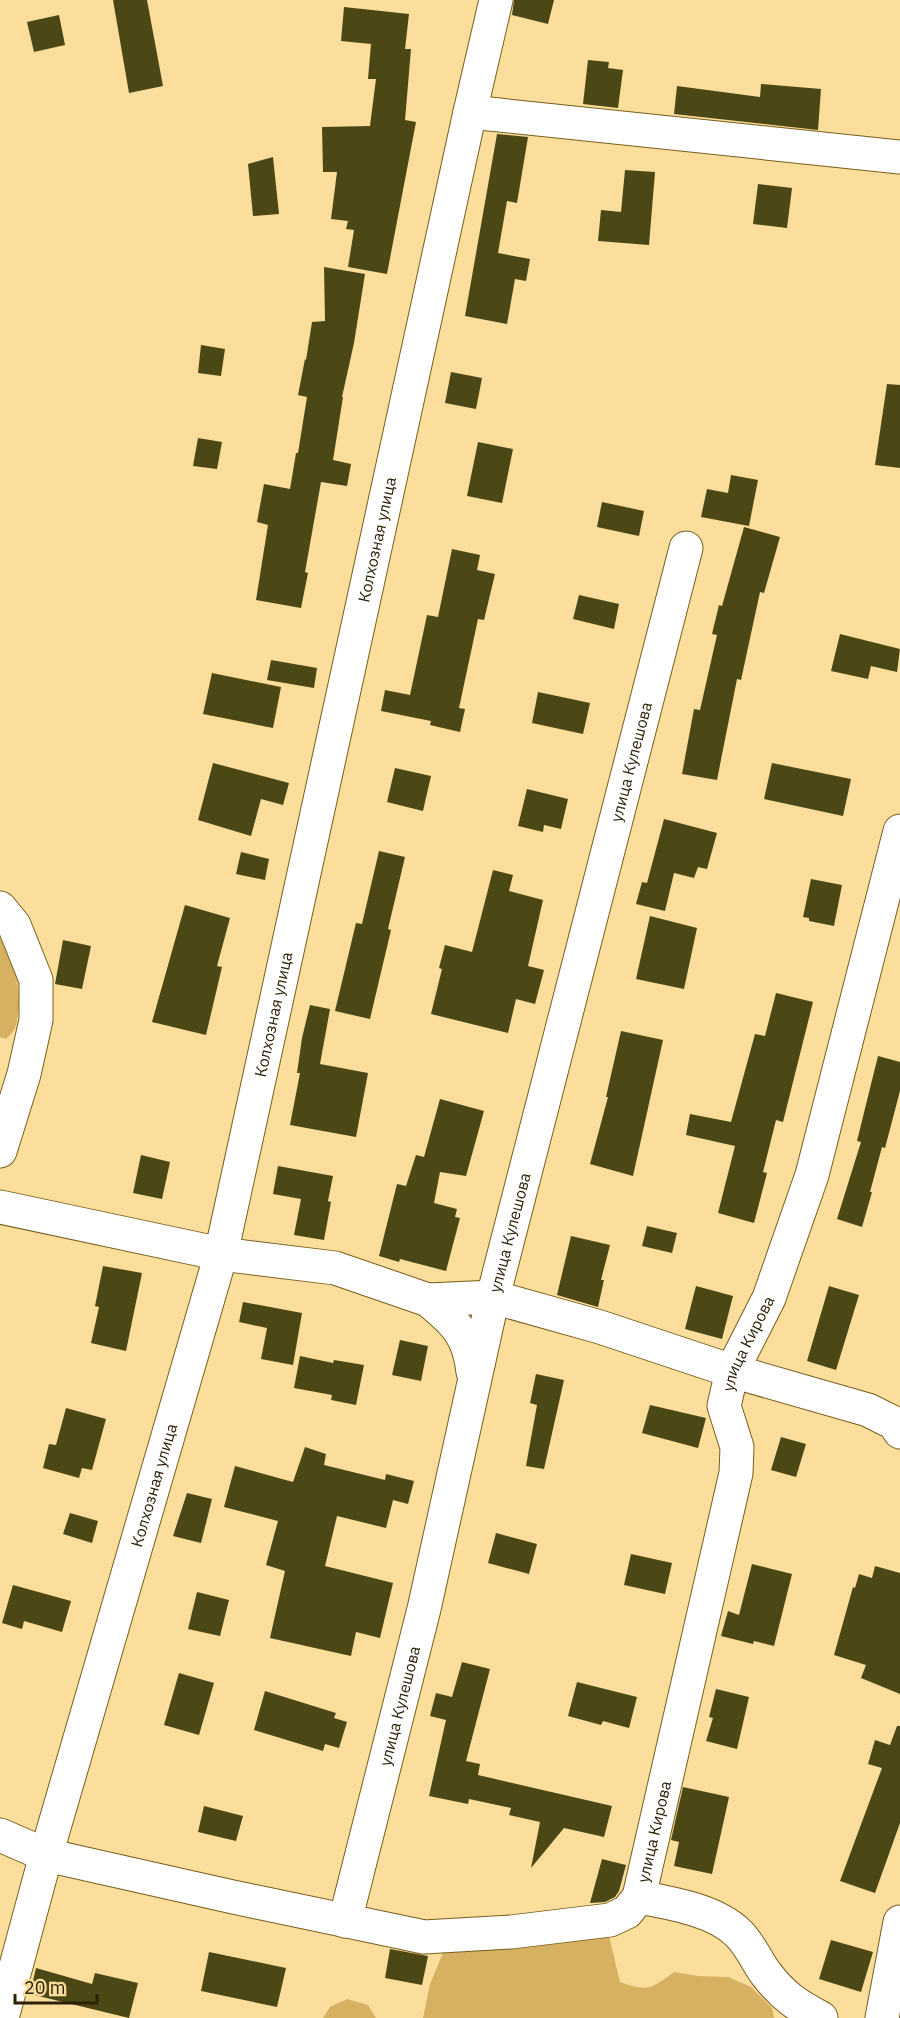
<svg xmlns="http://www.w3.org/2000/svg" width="900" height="2018" viewBox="0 0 900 2018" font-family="'IBM Plex Sans',sans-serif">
  <rect width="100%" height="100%" fill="#fbdd9c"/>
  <!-- green -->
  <g fill="#d5b161">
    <path d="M0 938C17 960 24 1002 15 1028 13 1032 9 1036 6 1039L0 1037Z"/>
    <path d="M609 1936 620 1982C648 1992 651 1989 674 1972L698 1976 728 1977 751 1987 772 2008 774 2018H423L430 1984 445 1948Z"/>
    <path d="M347 1999 368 2005 376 2018H323L330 2007Z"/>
  </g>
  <!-- building -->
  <g fill="#4b4815">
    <path d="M113 0H147L163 86 129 93Z"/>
    <path d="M514 0H554L548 24 512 15Z"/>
    <path d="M344 7 409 14 405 49H411L405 120 416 122 387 274 348 267 354 230 346 229 348 221 331 219 337 172H323L322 127 370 126 376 79H368L371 44 341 41Z"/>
    <path d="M59 15 65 45 34 52 27 22Z"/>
    <path d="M588 60 609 62 608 68 623 70 618 108 583 104Z"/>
    <path d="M761 84 821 89 818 130 674 114 677 86 760 97Z"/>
    <path d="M497 134 528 137 517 203 507 201 498 253 530 259 526 281 515 279 507 324 465 316Z"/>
    <path d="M273 157 279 214 253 216 248 164Z"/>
    <path d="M625 170 655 172 649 245 598 241 601 210 621 212Z"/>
    <path d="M758 184 792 188 787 228 753 224Z"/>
    <path d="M324 267 365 274 354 343 342 397H343L333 460 351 464 347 486 321 482 305 572 308 573 301 608 256 600 268 525 257 522 264 484 290 489 296 453H298L307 397 298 395 305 359 306 360 312 322 325 321Z"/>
    <path d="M201 345 225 349 221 376 198 373Z"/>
    <path d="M451 372 482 378 476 409 445 403Z"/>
    <path d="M887 384 900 385V468L875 465Z"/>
    <path d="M198 438 222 442 217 469 193 466Z"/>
    <path d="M478 442 513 449 502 503 467 496Z"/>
    <path d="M731 475 758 480 749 526 701 517 707 489 728 493Z"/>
    <path d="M602 502 644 511 639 536 597 527Z"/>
    <path d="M744 527 780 537 764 593 760 592 741 680 737 679 717 780 682 774 694 709 700 710 717 635 712 634 719 605 722 606Z"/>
    <path d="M452 549 480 555 477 570 495 574 484 620 478 619 459 708 465 709 460 732 430 725 431 721 381 711 385 690 410 695 427 615 438 617Z"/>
    <path d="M579 595 619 604 614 629 573 619Z"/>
    <path d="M840 634 900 649 897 672 871 666 868 679 831 671Z"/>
    <path d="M271 660 317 668 314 688 267 680Z"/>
    <path d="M212 673 281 687 273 728 203 714Z"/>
    <path d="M538 692 590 703 583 734 532 723Z"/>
    <path d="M213 763 289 783 283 805 261 799 251 836 198 820Z"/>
    <path d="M772 763 851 779 843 816 764 799Z"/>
    <path d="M395 768 431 776 423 811 387 802Z"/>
    <path d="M527 789 568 799 561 829 544 825 543 832 518 826Z"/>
    <path d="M664 819 717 833 707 869 698 867 694 878 674 873 665 911 636 904 642 882 647 883Z"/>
    <path d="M379 851 405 857 388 929 391 930 370 1019 335 1011 356 923 362 924Z"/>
    <path d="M241 852 269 859 265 880 236 874Z"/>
    <path d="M493 870 513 875 509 891 543 900 528 966 544 970 535 1004 516 999 508 1033 431 1014 442 969 439 968 445 945 472 952Z"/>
    <path d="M811 879 842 885 834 926 809 921V918L803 917Z"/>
    <path d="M185 905 230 918 217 966 222 967 206 1035 152 1022Z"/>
    <path d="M650 916 697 928 684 989 636 979Z"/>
    <path d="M63 940 91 946 82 989 55 984Z"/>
    <path d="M776 993 813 1002 783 1122 776 1120 763 1172 767 1173 754 1223 718 1213 735 1146 686 1135 690 1114 731 1122 755 1034 765 1036Z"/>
    <path d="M310 1005 330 1009 320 1064 368 1073 356 1137 290 1125 300 1073H297L302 1038Z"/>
    <path d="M621 1031 663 1040 633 1176 590 1164 608 1097H606Z"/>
    <path d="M878 1056 900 1062V1091L885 1148 882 1147 870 1192H872L862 1227 837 1219 861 1142 857 1141Z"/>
    <path d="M440 1099 484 1111 466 1176 440 1172 434 1203 457 1209 455 1217 460 1218 446 1271 400 1259 399 1262 379 1256 397 1184 406 1186 416 1155 424 1157Z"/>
    <path d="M141 1155 170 1162 162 1199 133 1193Z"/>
    <path d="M278 1166 333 1176 328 1201 331 1202 324 1240 294 1235 301 1199 273 1194Z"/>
    <path d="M647 1226 677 1233 672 1253 642 1246Z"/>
    <path d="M571 1236 610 1245 601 1280H604L598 1307 557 1295Z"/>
    <path d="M103 1266 142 1273 126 1351 91 1343 99 1307 95 1306Z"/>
    <path d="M696 1286 733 1296 722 1339 685 1329Z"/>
    <path d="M829 1286 859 1295 836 1370 807 1361Z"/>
    <path d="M243 1302 302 1313 293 1365 261 1359 267 1328 239 1322Z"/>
    <path d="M400 1340 428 1346 421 1381 392 1375Z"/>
    <path d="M300 1356 333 1363 334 1360 364 1365 356 1405 331 1400 332 1395 294 1388Z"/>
    <path d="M536 1374 564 1380 544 1469 526 1466 537 1405 530 1403Z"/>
    <path d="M650 1405 706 1418 698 1448 642 1433Z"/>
    <path d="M66 1408 106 1419 92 1470 82 1468 79 1478 43 1468 49 1444 56 1445Z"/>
    <path d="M781 1437 806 1444 796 1477 771 1470Z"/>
    <path d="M305 1447 326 1454 324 1465 385 1480 386 1474 414 1481 408 1504 393 1500 386 1528 337 1516 325 1566 393 1583 380 1638 356 1632 351 1656 270 1638 285 1571 266 1565 278 1521 224 1507 235 1466 293 1482Z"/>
    <path d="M187 1493 212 1499 201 1543 173 1536Z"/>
    <path d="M70 1513 98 1521 92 1543 63 1534Z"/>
    <path d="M496 1533 537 1544 529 1574 488 1563Z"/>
    <path d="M631 1554 672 1563 665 1594 624 1585Z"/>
    <path d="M752 1564 792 1574 774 1646 754 1641 753 1644 721 1636 728 1611 739 1615Z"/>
    <path d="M875 1566 900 1573V1694L861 1678 866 1665 834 1655 853 1587 855 1588 859 1574 872 1578Z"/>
    <path d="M13 1585 71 1601 62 1632 24 1621 22 1629 2 1623Z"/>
    <path d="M197 1592 229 1600 220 1636 188 1629Z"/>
    <path d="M462 1662 490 1669 466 1761 480 1764 478 1775 612 1806 604 1837 564 1828 531 1868 540 1822 509 1815 511 1808 469 1799 468 1804 429 1796 446 1720 430 1716 436 1693 452 1697Z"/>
    <path d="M179 1673 214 1683 199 1735 164 1725Z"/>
    <path d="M577 1682 637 1697 629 1728 603 1721 601 1725 568 1716Z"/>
    <path d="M716 1689 749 1697 737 1749 706 1741 713 1718 709 1717Z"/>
    <path d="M265 1691 336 1713 334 1718 347 1722 339 1748 325 1744 323 1751 254 1730Z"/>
    <path d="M897 1726H900V1823L875 1893 840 1881 882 1768 868 1764 875 1740 890 1745Z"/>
    <path d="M683 1787 729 1797 712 1874 674 1866 679 1842 671 1840Z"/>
    <path d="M204 1806 243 1816 236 1841 198 1832Z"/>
    <path d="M602 1859 626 1865 619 1891 615 1897 605 1902 590 1903Z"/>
    <path d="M831 1940 873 1952 861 1992 819 1979Z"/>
    <path d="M390 1949 428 1956 422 1985 385 1978Z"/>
    <path d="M209 1952 286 1968 277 2007 201 1991Z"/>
    <path d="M36 1968 92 1984 95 1973 138 1983 129 2018 30 1994Z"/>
  </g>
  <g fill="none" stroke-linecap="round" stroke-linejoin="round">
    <!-- minor casing -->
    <g stroke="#785e1c" stroke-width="35">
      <g id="minor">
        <path d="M470 112 900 157"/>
        <path d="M0 908 14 925 36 980V1020L24 1074 0 1151"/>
        <path d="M0 1207 221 1254 335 1268 428 1300 493 1297 600 1327 732 1371 868 1410 894 1423 900 1432"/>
        <path d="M428 1300C456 1323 469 1335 473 1372"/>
        <path id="s1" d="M0 1835 46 1855 233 1897 424 1937 511 1932 610 1920 627 1912 639 1897 736 1473 737 1447 724 1406 732 1371 769 1298 812 1175 900 831"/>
        <path d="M639 1897C670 1903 715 1910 738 1933 750 1944 757 1962 767 1975 784 1997 797 2005 821 2018"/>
        <path id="s2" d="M345 1921 424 1609 493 1297 686 548"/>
        <path id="s3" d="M2 2018 46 1855 221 1254 470 112 496 0"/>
        <path d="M882 2018 900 1922"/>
      </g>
    </g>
    <!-- minor -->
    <use href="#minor" stroke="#fff" stroke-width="33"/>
  </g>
  <g text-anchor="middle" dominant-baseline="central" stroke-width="6" stroke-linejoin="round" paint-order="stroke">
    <!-- street labels -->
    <g font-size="16" fill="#2c2106" stroke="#fbdd9c">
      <text stroke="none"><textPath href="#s3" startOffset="1526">Колхозная улица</textPath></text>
      <text stroke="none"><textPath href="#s2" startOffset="1194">улица Кулешова</textPath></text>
      <text stroke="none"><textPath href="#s3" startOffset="1040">Колхозная улица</textPath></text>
      <text stroke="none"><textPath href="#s2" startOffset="708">улица Кулешова</textPath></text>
      <text stroke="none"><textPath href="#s1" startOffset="1233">улица Кирова</textPath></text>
      <text stroke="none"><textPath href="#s3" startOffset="554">Колхозная улица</textPath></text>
      <text stroke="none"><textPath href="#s2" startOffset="222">улица Кулешова</textPath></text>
      <text stroke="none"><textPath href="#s1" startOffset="729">улица Кирова</textPath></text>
    </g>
  </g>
  <!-- scale -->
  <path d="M15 1994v9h82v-9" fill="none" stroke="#2c2106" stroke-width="3"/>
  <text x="24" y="1994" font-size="18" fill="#2c2106" stroke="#fbdd9c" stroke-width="4.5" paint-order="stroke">20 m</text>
</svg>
